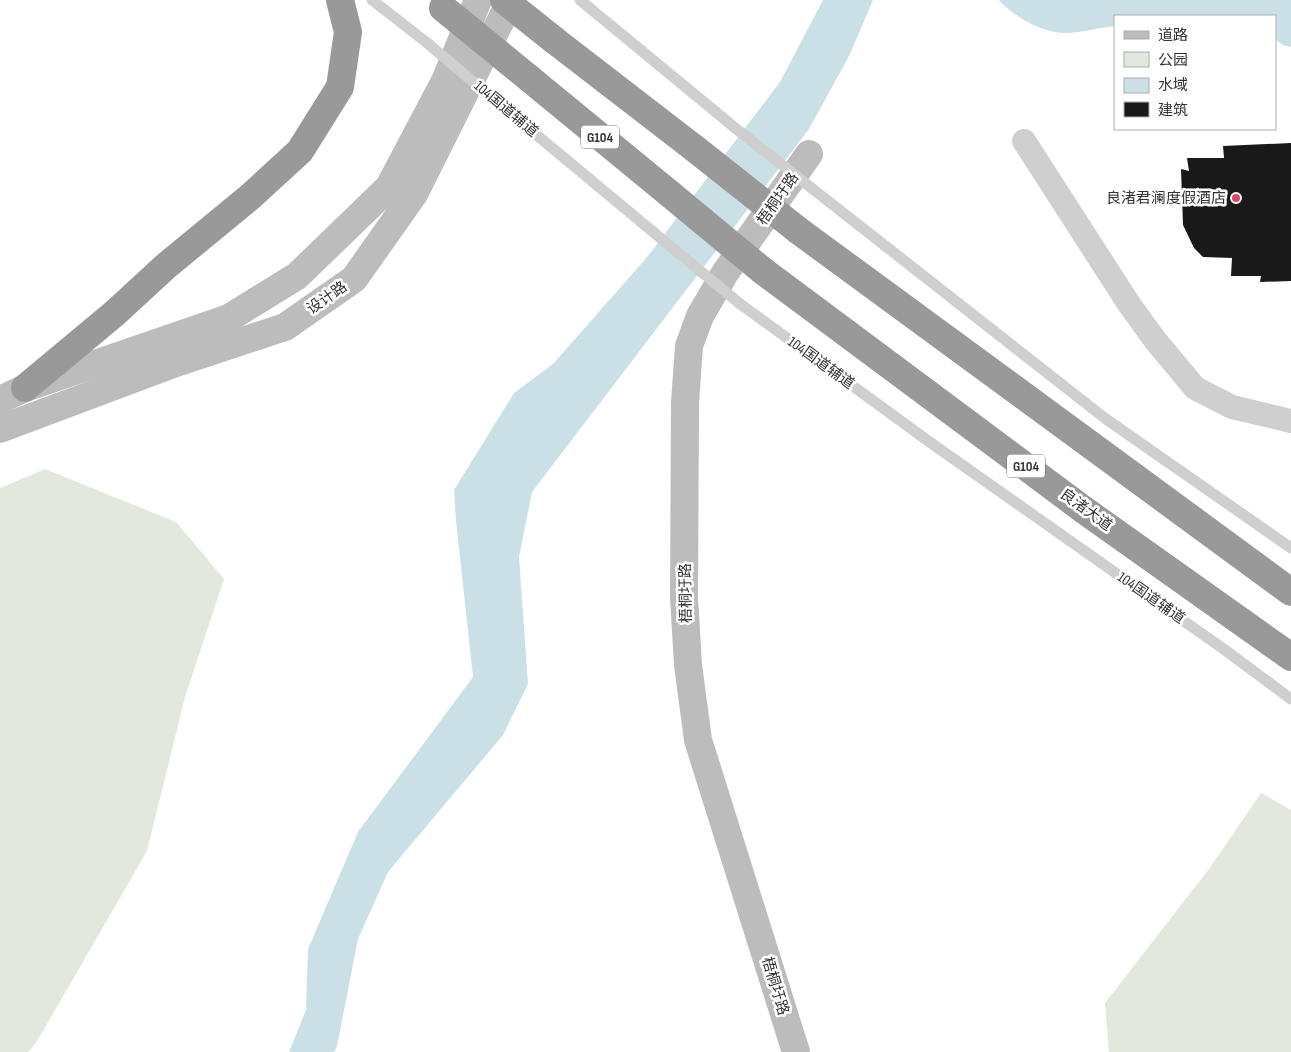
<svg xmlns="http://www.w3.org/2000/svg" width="1291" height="1052" viewBox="0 0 1291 1052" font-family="'Sofia Sans Condensed','Noto Sans SC',sans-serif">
  <rect width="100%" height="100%" fill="#fff"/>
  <!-- green -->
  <g fill="#e3e8dc">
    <path d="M45 469 176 522 224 579 185 697 147 851 36 1043 28 1052H0V488Z"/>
    <path d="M1261 793 1291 810V1052H1109L1105 1003 1209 869Z"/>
  </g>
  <!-- water -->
  <g fill="#cbe0e6">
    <path d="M823 0H873L850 54 809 129 532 492 519 557 528 684 503 735 388 872 358 939 337 1046 334 1052H289L306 1010 308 949 358 832 473 677 456 521 454 490 514 393 553 364 648 256 780 82Z"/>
    <path d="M999 0H1291V47L1283 45 1275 39V16H1115V26C1098 28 1081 33 1064 33 1042 33 1013 16 999 0Z"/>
  </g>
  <!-- building -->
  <path fill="#191919" d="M1291 143V281L1260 282 1261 276H1231L1232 258 1203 257 1194 248 1183 225 1181 169 1189 171 1187 158H1224L1223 146Z"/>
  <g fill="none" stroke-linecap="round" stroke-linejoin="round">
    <!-- lane -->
    <g stroke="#cfcfcf" stroke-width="11">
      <path d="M372 0 426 42"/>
      <path d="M580 0 734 127"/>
      <path d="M515 117 652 231"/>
      <path d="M814 190 1106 419 1291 548"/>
      <path d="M739 303 931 443 1225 650 1291 699"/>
    </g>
    <!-- street -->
    <path stroke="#cfcfcf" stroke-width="24" d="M1024 141 1129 304 1155 340 1195 388 1232 407 1291 421"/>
    <!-- secondary -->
    <g stroke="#bcbcbc" stroke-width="28">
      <path d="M0 400 25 388 229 318 297 276 389 187 445 81 478 0"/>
      <path d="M0 429 176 363 285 327 354 279 414 194 511 0"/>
      <path d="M796 1052 698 740 688 665 684 597 685 402 689 346 700 316 725 273 809 154"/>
    </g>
    <!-- highway -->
    <g stroke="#999" stroke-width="28">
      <path d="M554 40 694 148"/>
      <path d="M530 79 670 194"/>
      <path d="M799 231 1291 592"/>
      <path d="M763 271 1084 510 1291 657"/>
      <path d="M25 388 115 313 166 266 251 196 300 151 340 87 348 32 340 0"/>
    </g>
    <!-- lane-bridge -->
    <g stroke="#cfcfcf" stroke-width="11">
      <path d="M426 42 515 117"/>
      <path d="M734 127 814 190"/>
      <path d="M652 231 739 303"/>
    </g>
    <!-- highway-bridge -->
    <g stroke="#999" stroke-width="28">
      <path d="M504 0 554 40"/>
      <path d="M443 8 530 79"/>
      <path d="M694 148 799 231"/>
      <path d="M670 194 763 271"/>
    </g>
  </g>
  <!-- markers -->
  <circle fill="#d54865" stroke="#fff" stroke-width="2" cx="1236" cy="198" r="5"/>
  <g text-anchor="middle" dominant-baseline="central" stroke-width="5" stroke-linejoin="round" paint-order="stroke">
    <!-- shield labels -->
    <g fill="#fff" stroke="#707070" stroke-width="1">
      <rect x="581" y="125.5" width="38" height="23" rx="4"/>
      <rect x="1007" y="454.5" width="38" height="23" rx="4"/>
    </g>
    <g font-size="14" font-weight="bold" fill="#323232">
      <text x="600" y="137">G104</text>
      <text x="1026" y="466">G104</text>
    </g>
    <!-- street labels -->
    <g font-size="15" fill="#323232" stroke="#fff">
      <text transform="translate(506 109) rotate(40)">104国道辅道</text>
      <text transform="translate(778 199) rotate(-55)">梧桐圩路</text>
      <text transform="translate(327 298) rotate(-35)">设计路</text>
      <text transform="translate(821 363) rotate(36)">104国道辅道</text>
      <text transform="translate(1086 510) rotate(36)">良渚大道</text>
      <text transform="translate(686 593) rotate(-91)">梧桐圩路</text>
      <text transform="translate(1151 598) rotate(35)">104国道辅道</text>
      <text transform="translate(775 986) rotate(73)">梧桐圩路</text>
    </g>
    <!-- poi labels -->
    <g font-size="15" fill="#323232" stroke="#fff" text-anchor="end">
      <text x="1226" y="198">良渚君澜度假酒店</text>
    </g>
  </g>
  <!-- legend -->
  <rect x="1114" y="15" width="162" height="115" fill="#ffffff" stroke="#adadad"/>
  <rect x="1124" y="31" width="25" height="8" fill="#bcbcbc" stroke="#adadad"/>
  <text x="1158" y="40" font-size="15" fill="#323232">道路</text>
  <rect x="1124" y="52" width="25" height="15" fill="#e3e8dc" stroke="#adadad"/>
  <text x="1158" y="65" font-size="15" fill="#323232">公园</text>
  <rect x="1124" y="78" width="25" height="15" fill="#cbe0e6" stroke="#adadad"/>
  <text x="1158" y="90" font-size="15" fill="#323232">水域</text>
  <rect x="1124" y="102" width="25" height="15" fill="#191919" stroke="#adadad"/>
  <text x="1158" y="115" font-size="15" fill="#323232">建筑</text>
</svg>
